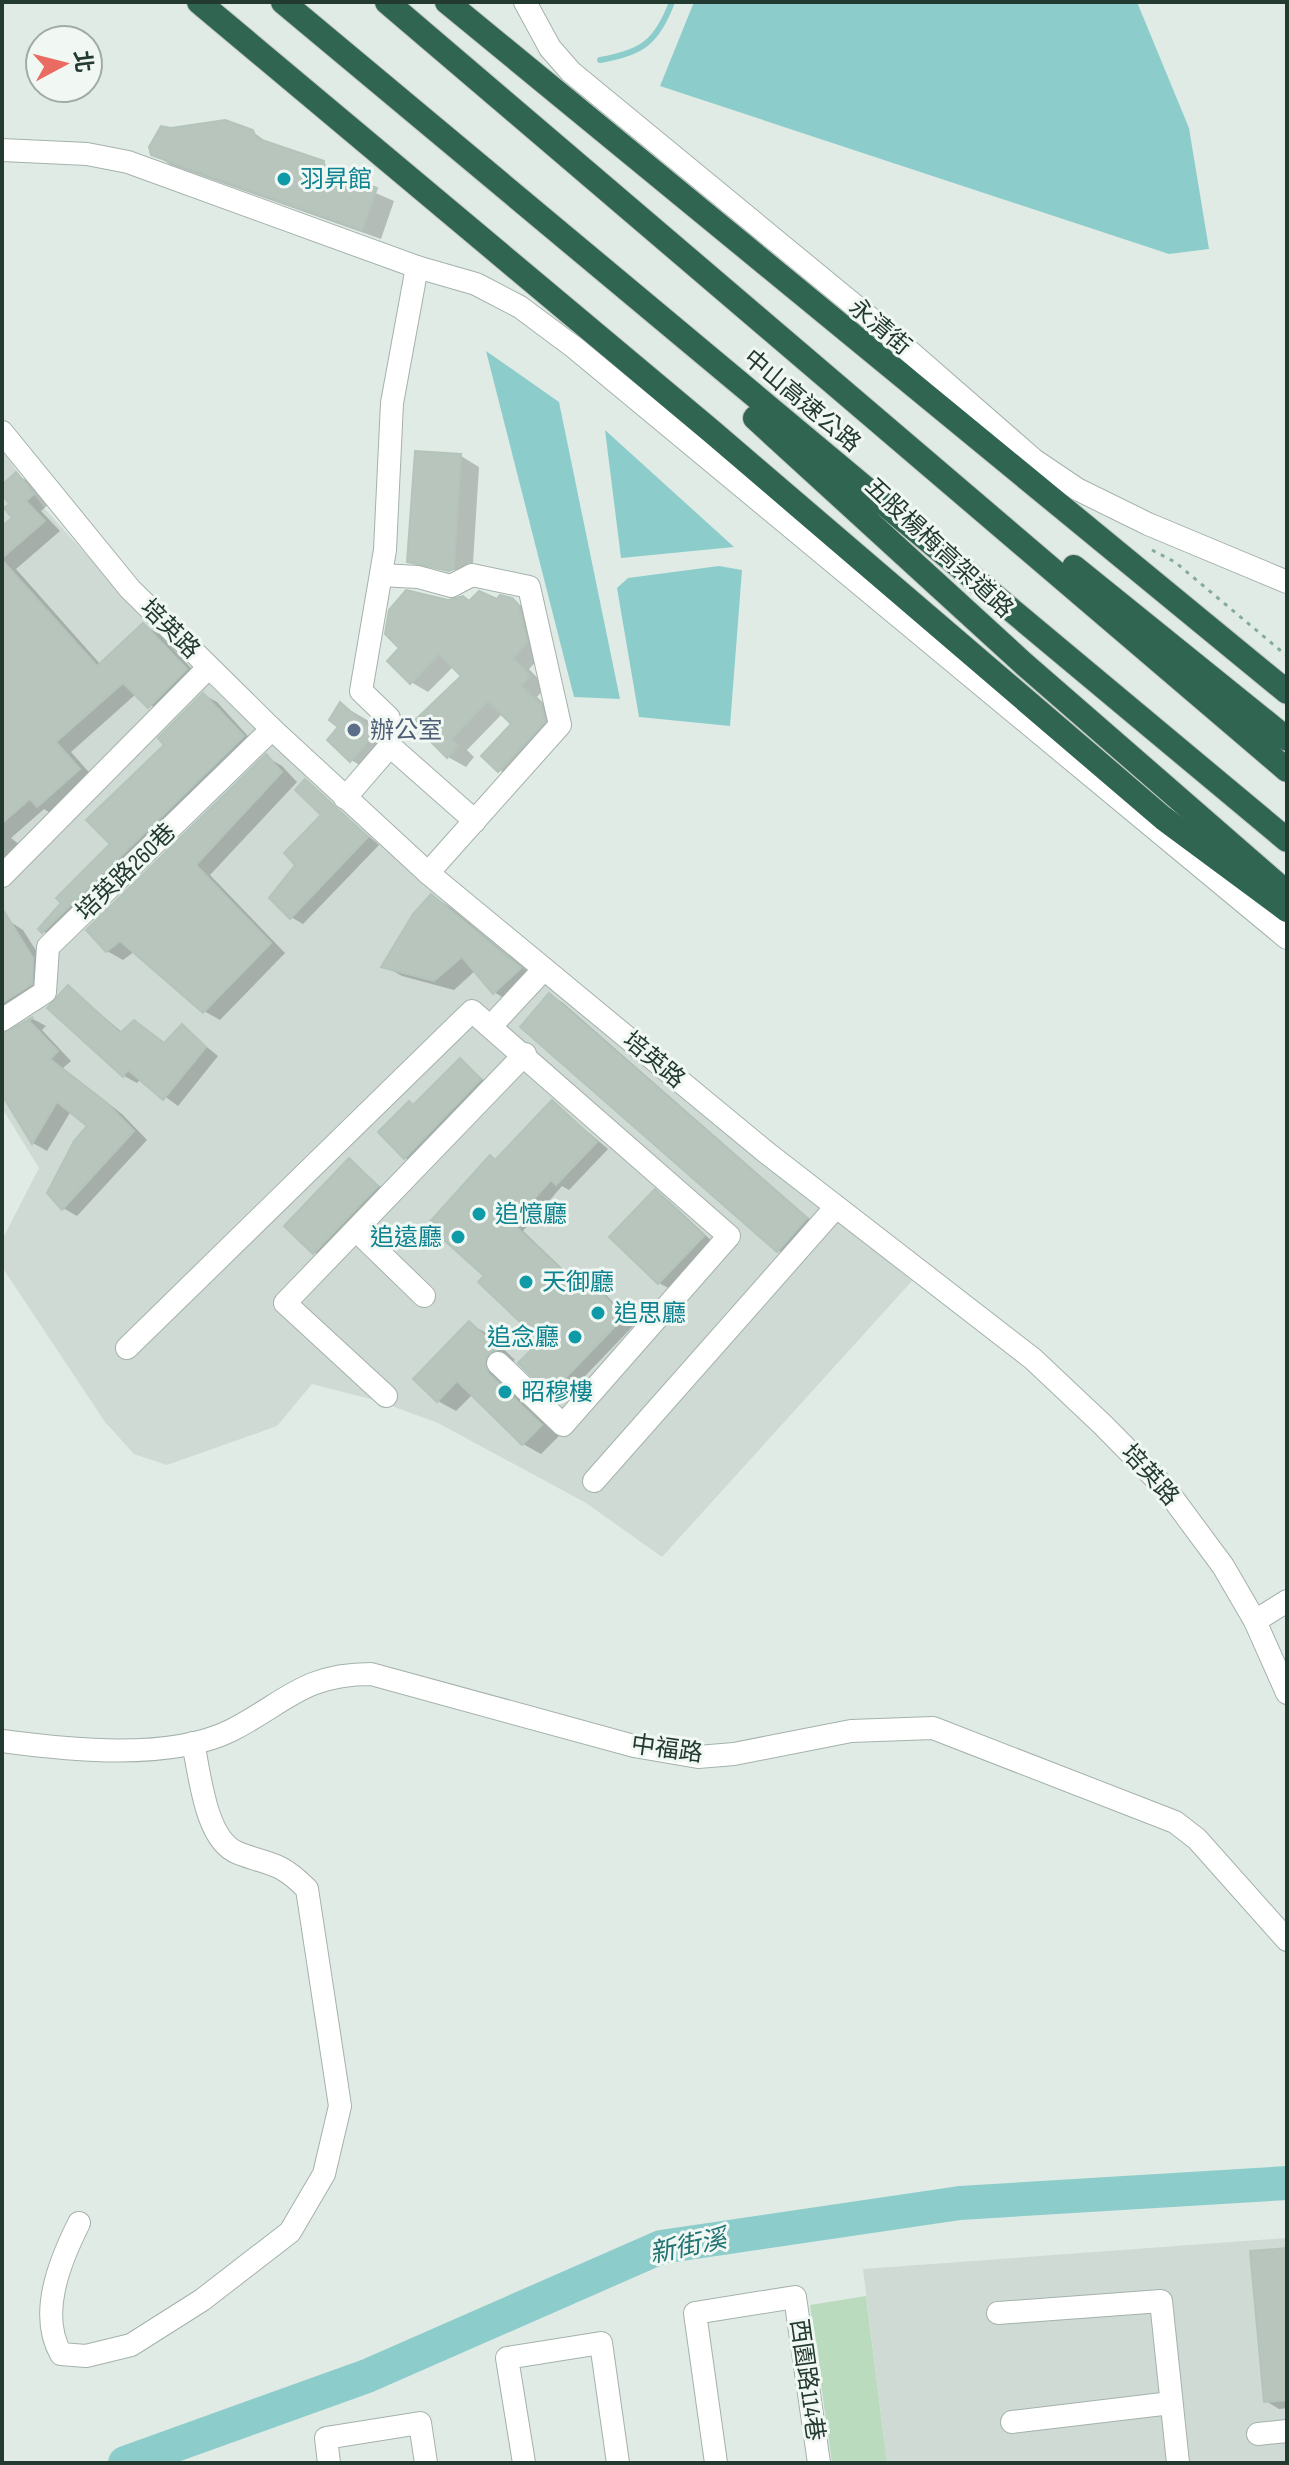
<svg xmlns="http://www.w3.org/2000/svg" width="1289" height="2465" viewBox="0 0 1289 2465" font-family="'Sofia Sans Condensed','Noto Sans TC',sans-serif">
  <rect width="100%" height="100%" fill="#e1ebe5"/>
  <!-- built -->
  <g fill="#cfdad4">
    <path d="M2 451 44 508 132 605 212 687 376 837 912 1281 662 1557 586 1503 438 1423 378 1401 312 1384 277 1426 167 1465 134 1454 105 1422 2 1267V1240L39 1168 2 1108Z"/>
    <path d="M1287 2238V2463H887L863 2269Z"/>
  </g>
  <!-- green -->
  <path fill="#bbdbbe" d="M866 2296 887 2463H832L810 2305Z"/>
  <!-- water -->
  <g fill="#8ccdcc">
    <path d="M694 2H1137L1189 128 1209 249 1169 254 660 86Z"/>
    <path d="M486 351 559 402 620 699 574 697Z"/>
    <path d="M605 430 734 547 621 558Z"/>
    <path d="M719 566 742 570 730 726 639 717 617 588 628 578Z"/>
  </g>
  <!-- shadow -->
  <g fill="#0003" fill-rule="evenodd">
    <path d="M171 130 253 132 272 146 323 163 342 174 341 178 394 201 381 239 171 165 153 154Z"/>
    <path d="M417 453 461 456 479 467 472 579 428 572 410 561ZM426 564 460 571 459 575 426 568Z"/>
    <path d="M17 475 33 484 49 504 41 511 60 531 16 569 101 665 144 625 160 635 202 680 166 716 136 694 71 752 95 779 54 815 44 809 11 838 30 853 2 883V528L15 518 12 504 2 488Z"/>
    <path d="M511 600 529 610 544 653 529 669 546 687 537 697 558 717 516 780 499 770 514 724 503 713 467 750 474 757 466 767 448 757 414 723 464 676 454 666 428 692 411 682 448 602Z"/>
    <path d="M204 695 217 702 256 745 56 939 43 931 113 844 167 745Z"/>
    <path d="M341 705 367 720 401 749 378 776 351 760 341 726Z"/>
    <path d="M267 757 282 766 297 782 210 875 285 953 220 1020 204 1011 135 951 123 960 107 951Z"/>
    <path d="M305 781 379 845 303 924 291 917 297 865 323 814Z"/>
    <path d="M432 896 450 907 537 979 512 1003 494 992 476 970 454 990 402 976 384 966Z"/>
    <path d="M9 921 23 930 47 968 46 992 2 1029 4 1036 33 1019 46 1026 42 1030 71 1061 63 1068 122 1114 147 1140 77 1216 63 1208 90 1126 71 1111 47 1151 33 1143 2 1092V926Z"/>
    <path d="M68 987 123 1033 134 1022 166 1044 182 1027 218 1056 178 1106 141 1079 137 1083 124 1076Z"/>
    <path d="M550 995 563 1003 819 1227 792 1258 779 1251 522 1027Z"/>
    <path d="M461 1061 493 1088 419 1165 405 1158 381 1132 415 1106Z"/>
    <path d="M552 1102 608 1149 569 1190 562 1186 523 1231 589 1294 594 1288 606 1295 635 1324 563 1399 552 1392 543 1341 487 1276 497 1162Z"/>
    <path d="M349 1160 390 1195 328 1260 314 1252Z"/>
    <path d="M655 1192 668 1200 716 1245 672 1290 659 1283Z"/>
    <path d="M470 1324 488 1334 515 1360 502 1369 506 1385 559 1436 541 1454 523 1444 473 1394 456 1411 438 1401 416 1379Z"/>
    <path d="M1287 2250V2408L1279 2409 1266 2401Z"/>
  </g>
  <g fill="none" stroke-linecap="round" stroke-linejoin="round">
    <!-- stream -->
    <path stroke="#8ccdcc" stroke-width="6" d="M600 60C642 53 657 42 672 2"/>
    <!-- river -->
    <path stroke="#8ccdcc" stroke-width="34" d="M125 2463 367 2376 661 2247 960 2203 1287 2183"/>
  </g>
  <!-- building -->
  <g fill="#b7c5bd" stroke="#b4c4bb" stroke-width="2">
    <path d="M225 120 253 130 256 138 324 161 323 170 377 188 362 230 151 155 149 147 161 126 171 128Z"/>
    <path d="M415 451 461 454 454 569 449 571 407 562Z"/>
    <path d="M16 472 34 494 26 501 45 521 2 558V526L12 518 4 508 9 504 2 494V485Z"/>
    <path d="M2 560 97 666 143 623 187 669 148 708 123 683 56 742 80 769 37 807 30 799 2 823Z"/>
    <path d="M406 590 448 600 463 596 469 601 479 591 497 599 500 595 512 598 518 604 527 642 513 658 530 676 521 686 541 705 545 721 498 772 481 756 511 724 488 701 451 739 458 746 447 758 412 723 461 676 439 654 410 684 387 661 399 648 385 634 389 610Z"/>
    <path d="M203 693 244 736 42 933 38 929 61 903 56 898 110 844 86 820 164 745 158 738Z"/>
    <path d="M340 702 375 733 350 762 327 740 338 727 329 720Z"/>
    <path d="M266 754 282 772 196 865 271 943 203 1013 120 941 106 952 86 930Z"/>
    <path d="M305 779 368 837 290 919 269 898 295 865 284 853 321 815 295 790Z"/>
    <path d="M431 894 521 968 493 994 462 957 434 981 381 967 413 914Z"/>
    <path d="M2 908 33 958 32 984 2 1003Z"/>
    <path d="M68 985 120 1033 134 1020 164 1043 182 1024 206 1047 163 1100 128 1070 123 1077 47 1008Z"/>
    <path d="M549 993 807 1218 777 1252 520 1027Z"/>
    <path d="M33 1017 29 1021 58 1051 50 1059 107 1103 134 1131 62 1210 47 1193 74 1141 87 1126 57 1102 32 1144 2 1095V1034Z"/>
    <path d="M460 1058 481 1079 404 1159 378 1132 409 1101 413 1105Z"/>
    <path d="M552 1100 597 1142 556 1185 551 1180 512 1223 586 1293 593 1286 625 1316 550 1394 518 1363 540 1341 478 1282 484 1276 427 1225 490 1155 495 1160Z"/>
    <path d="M349 1158 378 1186 313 1254 284 1226Z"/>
    <path d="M655 1189 704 1236 658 1284 609 1237Z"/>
    <path d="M469 1321 498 1349 485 1359 488 1373 542 1425 522 1445 457 1381 437 1402 413 1379Z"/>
    <path d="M1287 2248V2400L1264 2402 1250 2251Z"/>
  </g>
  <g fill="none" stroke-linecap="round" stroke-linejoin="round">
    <!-- minor casing -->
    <g stroke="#a4b2ab" stroke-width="24">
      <g id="minor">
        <path d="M525 2 550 48 571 72 893 337 1034 460 1077 489 1148 524 1287 582"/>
        <path d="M2 150 87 154 128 162 417 267 476 284 520 307 575 348 1287 938"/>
        <path d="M2 432 130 589 272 729 428 873 767 1153 1033 1359 1103 1425 1166 1489 1223 1566 1255 1621 1287 1693"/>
        <path d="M381 575 418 577 451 586 472 575 529 587 560 725 428 873"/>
        <path d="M390 746 475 821"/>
        <path d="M345 798 390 746 389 718 361 691 385 550 392 403 417 267"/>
        <path d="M2 876 208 668"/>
        <path d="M2 1020 45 992 48 947 272 729"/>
        <path d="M492 1025 544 969"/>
        <path d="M356 1230 424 1296"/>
        <path d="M127 1348 472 1011 729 1236 563 1425 498 1363"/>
        <path d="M386 1396 285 1303 525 1054"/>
        <path d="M594 1481 836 1207"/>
        <path d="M1255 1621 1287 1601"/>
        <path d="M2 1741C69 1750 170 1761 232 1730 286 1702 304 1674 371 1674L634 1746 698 1757 734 1754 851 1731 933 1728 1175 1822 1197 1839 1287 1940"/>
        <path d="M79 2223C60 2261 38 2314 61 2354L86 2356 131 2345 202 2300 290 2232 324 2174 340 2106 307 1889C279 1861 272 1866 238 1853 205 1840 200 1774 193 1743"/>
        <path d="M998 2313 1161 2301 1178 2463"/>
        <path d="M1012 2422 1171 2403"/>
        <path d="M1258 2434 1287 2431"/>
        <path d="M329 2463 326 2438 420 2423 426 2463"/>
        <path d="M524 2463 507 2358 601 2343 618 2463"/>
        <path d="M716 2463 695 2313 795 2297 819 2463"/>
      </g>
    </g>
    <!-- highway casing -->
    <g stroke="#c1c8c5" stroke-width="26">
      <g id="highway">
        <path d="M199 2 710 430 1163 818 1287 910"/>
        <path d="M283 2 1287 840"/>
        <path d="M387 2 1287 770"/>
        <path d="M447 2 1287 692"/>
        <path d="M755 418 1024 664 1286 892"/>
        <path d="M1074 567 1287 739"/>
      </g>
    </g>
    <!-- path -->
    <path stroke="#83ac99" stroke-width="3" stroke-dasharray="4 6" stroke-linecap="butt" d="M1152 550 1175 562 1287 656"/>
    <!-- minor -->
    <use href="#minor" stroke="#fff" stroke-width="22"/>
    <!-- highway -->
    <use href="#highway" stroke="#306551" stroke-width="24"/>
  </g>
  <!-- markers -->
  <g fill="#0f9aa8" stroke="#f1f8f3" stroke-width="3">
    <circle cx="284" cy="179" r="8"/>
    <circle cx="479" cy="1214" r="8"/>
    <circle cx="458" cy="1237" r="8"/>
    <circle cx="526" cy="1282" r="8"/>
    <circle cx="598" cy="1313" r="8"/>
    <circle cx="575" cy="1337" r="8"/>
    <circle cx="505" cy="1392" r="8"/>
  </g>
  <circle fill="#5c6f8a" stroke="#f1f8f3" stroke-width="3" cx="354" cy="730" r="8"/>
  <g text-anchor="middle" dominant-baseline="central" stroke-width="6" stroke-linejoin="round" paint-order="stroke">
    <!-- culture labels -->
    <g font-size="24" fill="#0d838f" stroke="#f1f8f3" text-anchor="start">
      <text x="300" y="179">羽昇館</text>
      <text x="495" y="1214">追憶廳</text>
      <text x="442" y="1237" text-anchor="end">追遠廳</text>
      <text x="542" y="1282">天御廳</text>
      <text x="614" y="1313">追思廳</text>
      <text x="559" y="1337" text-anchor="end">追念廳</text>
      <text x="521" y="1392">昭穆樓</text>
    </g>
    <!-- street labels -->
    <g font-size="24" fill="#233a30" stroke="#f1f8f3">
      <text transform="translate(880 327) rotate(40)">永清街</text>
      <text transform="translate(802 401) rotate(40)">中山高速公路</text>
      <text transform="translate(939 548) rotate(43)">五股楊梅高架道路</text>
      <text transform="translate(170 629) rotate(45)">培英路</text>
      <text transform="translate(126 872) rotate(-44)">培英路260巷</text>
      <text transform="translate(654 1060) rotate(40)">培英路</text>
      <text transform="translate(1150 1475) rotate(48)">培英路</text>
      <text transform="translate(667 1749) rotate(8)">中福路</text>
      <text transform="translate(807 2380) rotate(82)">西園路114巷</text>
    </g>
    <!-- service labels -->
    <g font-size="24" fill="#4e5e75" stroke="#f1f8f3" text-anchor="start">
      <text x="370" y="730">辦公室</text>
    </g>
    <!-- water labels -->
    <g font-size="26" font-style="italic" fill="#207372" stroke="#f1f8f3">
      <text transform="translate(688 2247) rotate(-12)">新街溪</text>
    </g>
  </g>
  <!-- border -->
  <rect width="1289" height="2465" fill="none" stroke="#233a30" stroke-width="8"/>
  <!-- north arrow -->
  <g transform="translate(64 64) rotate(83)"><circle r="38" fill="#f1f8f3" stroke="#9faca5" stroke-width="2"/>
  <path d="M0-6L14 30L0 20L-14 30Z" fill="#e96b61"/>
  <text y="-12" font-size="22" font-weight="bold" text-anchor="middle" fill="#233a30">北</text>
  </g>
</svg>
